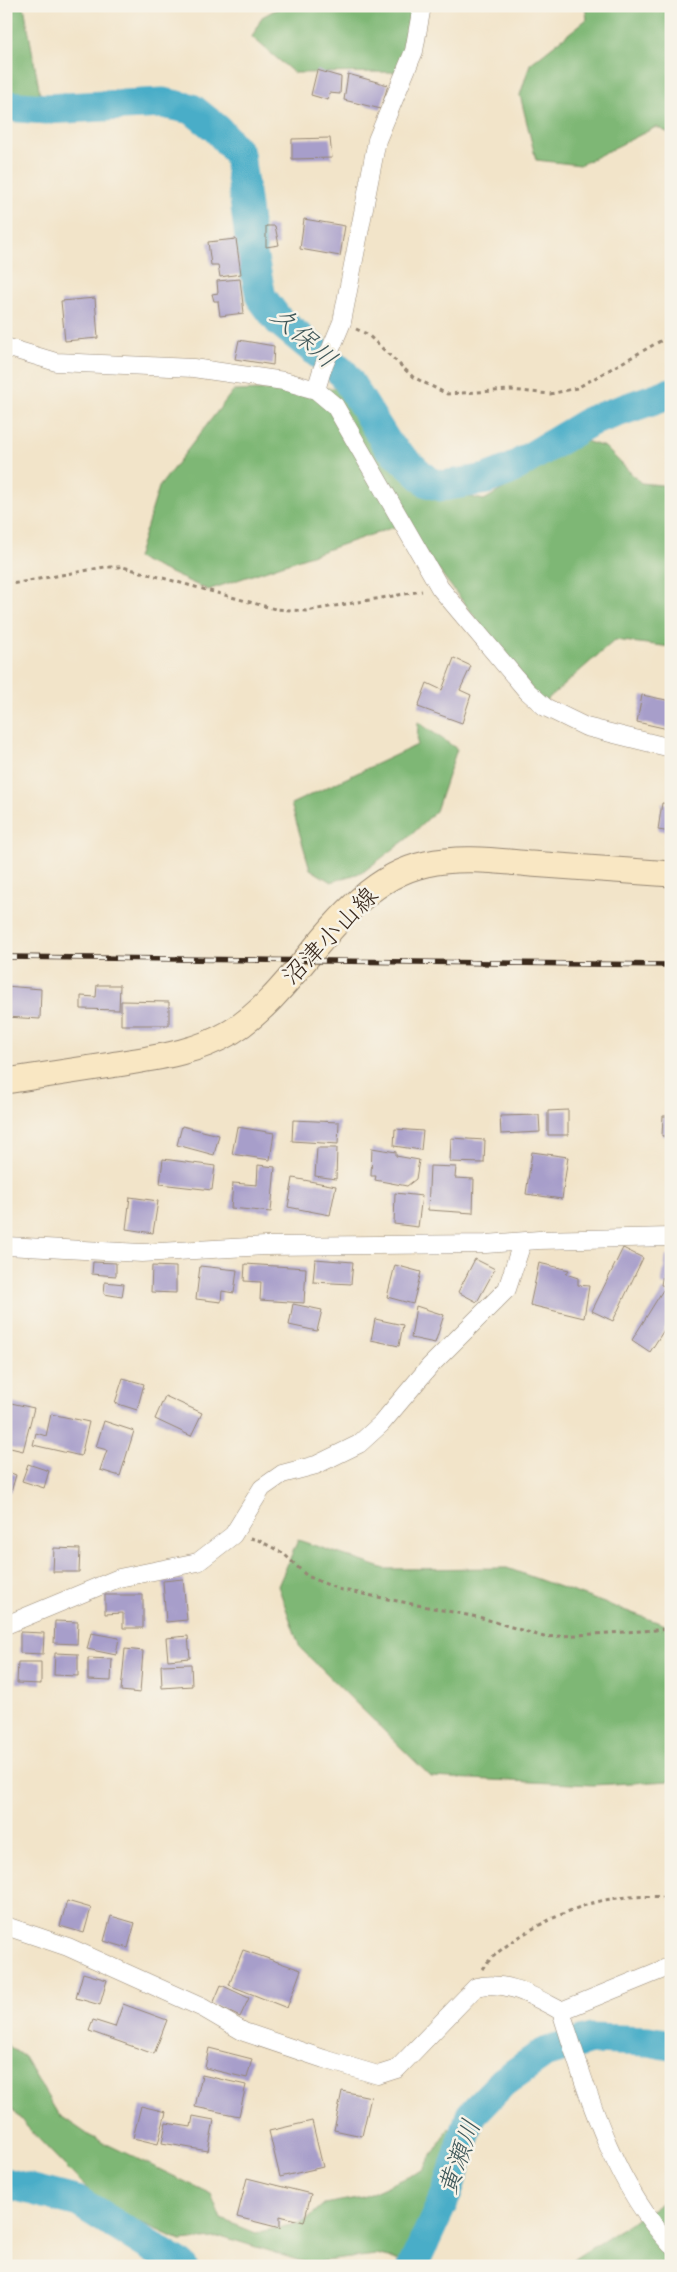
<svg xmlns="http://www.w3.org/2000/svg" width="677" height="2272" viewBox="0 0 677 2272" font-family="Caveat,'Klee One',sans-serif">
  <rect width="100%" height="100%" fill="#f7f3e8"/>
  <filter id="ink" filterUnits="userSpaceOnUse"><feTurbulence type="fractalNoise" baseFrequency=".02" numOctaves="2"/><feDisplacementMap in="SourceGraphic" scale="10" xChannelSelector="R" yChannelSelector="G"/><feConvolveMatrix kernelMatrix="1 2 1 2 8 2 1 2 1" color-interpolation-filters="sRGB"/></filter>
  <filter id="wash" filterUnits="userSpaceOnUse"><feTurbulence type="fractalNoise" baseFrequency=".0096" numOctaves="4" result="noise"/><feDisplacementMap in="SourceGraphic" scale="20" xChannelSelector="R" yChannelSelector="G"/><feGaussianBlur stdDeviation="1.12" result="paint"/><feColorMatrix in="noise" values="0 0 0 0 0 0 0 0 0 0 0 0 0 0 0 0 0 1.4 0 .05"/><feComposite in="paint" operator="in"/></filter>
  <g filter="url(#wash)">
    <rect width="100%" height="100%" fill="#f2e4c9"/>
    <!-- forest -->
    <g fill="#7eb775" stroke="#5c704a">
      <path d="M6 6H24L40 94 16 106 6 104Z"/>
      <path d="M282 6H420L421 14 396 72 294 73 252 37 262 17Z"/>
      <path d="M585 6H671V134L656 127 580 165 536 160 520 95 530 64 587 19Z"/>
      <path d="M339 388 438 490 484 500 585 441 605 447 641 483 671 486V647L615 640 542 704 403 524 208 590 137 558 159 487 233 391Z"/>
      <path d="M418 722 457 749 436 811 408 838 363 872 331 882 310 869 291 804 417 745Z"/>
      <path d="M298 1540 385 1569 507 1568 671 1627V1781L592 1785 431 1777 300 1648 278 1586Z"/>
      <path d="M6 2044 24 2057 58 2114 90 2136 211 2194 221 2219 256 2233 304 2222 324 2204 363 2197 423 2170 449 2128 464 2140 443 2203 413 2255 398 2260 376 2255 307 2263 224 2237 181 2241 103 2205 28 2128 6 2102Z"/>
      <path d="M671 2197V2266H563Z"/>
    </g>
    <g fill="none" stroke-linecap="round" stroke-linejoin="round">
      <!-- river -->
      <g stroke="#49adc8" stroke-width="31">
        <path d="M6 106 46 109 163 103 192 109 217 129 239 154 252 254 261 297 279 321 344 374 388 445 428 482 442 486 486 479 509 470 591 421 671 393"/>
        <path d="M6 2183 79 2202 182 2266"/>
        <path d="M413 2266 447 2193 471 2115 503 2082 544 2053 591 2039 648 2041 671 2045"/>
      </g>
    </g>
    <g id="blocks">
      <!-- building -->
      <g fill="#a79eca">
        <path d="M317 70 341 77 340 94 329 93 328 100 311 95Z"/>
        <path d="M348 74 388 85 381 109 344 100Z"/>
        <path d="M330 138 332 158 292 159V139Z"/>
        <path d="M304 219 345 226 340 256 300 249Z"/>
        <path d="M266 226H275L279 245 266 247Z"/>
        <path d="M236 239 241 274 220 277 218 265H211L208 242Z"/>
        <path d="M240 279 244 313 220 316 218 301H214L212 294 218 293 217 281Z"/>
        <path d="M95 298 98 338 65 341 61 301Z"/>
        <path d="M239 340 274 346 273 365 235 359Z"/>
        <path d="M454 658 471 666 460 690 471 695 462 723 418 707 427 683 442 690Z"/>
        <path d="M642 695 671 701 668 729 637 722Z"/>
        <path d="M662 803 671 804V832L658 830Z"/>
        <path d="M97 985H120L119 1010 81 1009V996L96 997Z"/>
        <path d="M6 986 41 989 40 1019 6 1017Z"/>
        <path d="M121 1001 169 1002V1025H121Z"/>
        <path d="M568 1110V1135H548V1111Z"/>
        <path d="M539 1115 540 1132 501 1134 500 1116Z"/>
        <path d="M663 1116H671V1136H662Z"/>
        <path d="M293 1120 339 1122 338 1144 292 1141Z"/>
        <path d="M182 1126 219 1135 214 1155 177 1145Z"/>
        <path d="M237 1127 274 1133 270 1160 232 1154Z"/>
        <path d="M395 1129 423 1131 421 1150 394 1146Z"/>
        <path d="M451 1138 485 1140 484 1163 450 1162Z"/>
        <path d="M317 1148H337L336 1179 315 1176Z"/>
        <path d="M372 1148 396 1152V1156L419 1160 416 1179 407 1186 375 1180 376 1176H371Z"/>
        <path d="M532 1152 568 1157 562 1199 526 1194Z"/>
        <path d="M163 1159 215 1166 212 1190 160 1184Z"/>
        <path d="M258 1165 275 1167 271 1212 231 1208 233 1183 257 1185Z"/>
        <path d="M430 1166 456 1167 455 1178 474 1179 473 1213 428 1210Z"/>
        <path d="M293 1178 336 1186 330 1215 288 1207Z"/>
        <path d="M395 1193 422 1196 418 1227 394 1224Z"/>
        <path d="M130 1197 158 1201 153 1233 126 1229Z"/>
        <path d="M623 1248 643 1258 613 1321 592 1311Z"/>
        <path d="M666 1256 671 1257V1287L661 1285Z"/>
        <path d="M315 1259 353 1262 351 1284 313 1282Z"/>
        <path d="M475 1259 495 1269 477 1302 458 1292Z"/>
        <path d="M93 1262 116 1263V1276L92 1274Z"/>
        <path d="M539 1263 569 1270 566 1274 578 1278V1285L589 1286 584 1318 530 1305Z"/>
        <path d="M245 1264 306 1268 304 1303 260 1300 261 1282 244 1281Z"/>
        <path d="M395 1265 421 1272 413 1304 387 1297Z"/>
        <path d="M152 1266 176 1267V1293L151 1292Z"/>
        <path d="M200 1266 237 1270 234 1293 222 1291 221 1302 196 1299Z"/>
        <path d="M105 1282 124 1284 122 1297 104 1294Z"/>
        <path d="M663 1290 671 1294V1319L650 1352 632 1340Z"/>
        <path d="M293 1304 322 1310 317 1331 289 1325Z"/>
        <path d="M416 1306 444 1315 435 1343 411 1338Z"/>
        <path d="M375 1319 403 1325 399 1346 371 1340Z"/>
        <path d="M123 1378 144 1384 137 1410 115 1403Z"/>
        <path d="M165 1396 202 1413 191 1436 155 1419Z"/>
        <path d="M11 1403 34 1408 23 1451 6 1447V1423Z"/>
        <path d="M51 1414 89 1422 81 1456 33 1445 36 1433 46 1436Z"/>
        <path d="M104 1421 134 1431 120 1476 100 1470 107 1450 96 1447Z"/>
        <path d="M28 1464 49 1471 44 1488 22 1481Z"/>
        <path d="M6 1471 16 1475 11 1492 6 1491Z"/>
        <path d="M54 1548 80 1549 79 1572H53Z"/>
        <path d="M183 1579 187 1620 166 1622 163 1581Z"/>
        <path d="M105 1595H143V1628H123V1613L105 1614Z"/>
        <path d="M55 1621 78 1622 77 1644 54 1643Z"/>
        <path d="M20 1632 44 1633 43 1654 20 1653Z"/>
        <path d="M91 1633 119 1638 116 1655 87 1649Z"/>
        <path d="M188 1636 190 1658 168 1660 166 1638Z"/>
        <path d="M125 1649 143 1651 140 1693 121 1691Z"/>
        <path d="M55 1653 78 1654V1676L54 1675Z"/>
        <path d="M88 1658 112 1659 111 1681 88 1680Z"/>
        <path d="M18 1662H41V1684L17 1683Z"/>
        <path d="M191 1664 192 1686 162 1688 161 1665Z"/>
        <path d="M67 1901 91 1908 84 1933 60 1926Z"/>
        <path d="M111 1916 135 1923 128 1948 104 1941Z"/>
        <path d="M243 1950 301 1970 287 2008 229 1985Z"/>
        <path d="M83 1973 107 1980 100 2005 76 1998Z"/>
        <path d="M221 1985 249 1998 240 2017 213 2004Z"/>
        <path d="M123 2004 167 2020 154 2054 89 2031 93 2020 115 2027Z"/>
        <path d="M209 2048 252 2059 247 2078 205 2068Z"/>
        <path d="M202 2075 246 2085 239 2116 195 2107Z"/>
        <path d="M342 2091 371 2097 362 2136 334 2130Z"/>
        <path d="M141 2106 166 2112 158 2144 133 2138Z"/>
        <path d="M193 2116 214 2120 208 2151 162 2143 166 2123 191 2127Z"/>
        <path d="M312 2121 323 2167 280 2177 269 2131Z"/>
        <path d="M247 2178 311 2194 304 2222 280 2216V2228L237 2217Z"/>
      </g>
    </g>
  </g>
  <g filter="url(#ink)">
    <use href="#blocks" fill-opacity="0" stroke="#968774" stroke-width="1"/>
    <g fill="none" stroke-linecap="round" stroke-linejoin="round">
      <!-- minor casing -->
      <g stroke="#968774" stroke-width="19">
        <g id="minor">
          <path d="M6 347 56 362 193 368 284 381 316 390 335 406 440 588 527 691 545 707 586 727 671 748"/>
          <path d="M316 390 322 370 342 322 377 140 414 51 422 6"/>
          <path d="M6 1246 142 1253 265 1246 486 1244 539 1240 671 1237"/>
          <path d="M6 1625 119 1578 198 1562 233 1535 262 1488 282 1474 316 1465 359 1444 381 1424 430 1366 507 1289 522 1243"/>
          <path d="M6 1926 68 1947 203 2008 244 2032 324 2059 378 2075 397 2069 476 1987C509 1980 532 1996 561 2011 587 2092 612 2182 671 2245"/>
          <path d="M561 2011 671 1966"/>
        </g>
      </g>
      <!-- secondary casing -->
      <g stroke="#968774" stroke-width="27">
        <path id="secondary" d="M6 1081C41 1076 76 1070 111 1065 152 1058 194 1054 231 1032 302 989 339 883 426 864 460 856 497 861 531 864 578 867 624 871 671 874"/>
      </g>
      <!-- path -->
      <g stroke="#968774" stroke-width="3" stroke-dasharray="4 4" stroke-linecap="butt">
        <path d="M356 329 367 334 413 377 447 394 511 390 550 394 577 388 671 335"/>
        <path d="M6 585 105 567H123L275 609 306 611 422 591"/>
        <path d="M250 1538 258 1540 283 1553 307 1576 338 1589 482 1618 544 1637 671 1629"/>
        <path d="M482 1969C504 1939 568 1907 605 1900 626 1896 650 1896 671 1897"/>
      </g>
      <!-- minor -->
      <use href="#minor" stroke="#fff" stroke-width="18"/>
      <!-- secondary -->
      <use href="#secondary" stroke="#f9e7c3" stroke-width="25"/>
      <!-- rail casing -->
      <g stroke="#3b2a1e" stroke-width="5.5">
        <path id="rail" d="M6 957 671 965"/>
      </g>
      <!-- rail -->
      <use href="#rail" stroke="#f7f3e8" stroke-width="4" stroke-dasharray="11" stroke-linecap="butt"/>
    </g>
  </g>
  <g text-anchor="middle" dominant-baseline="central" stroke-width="5" stroke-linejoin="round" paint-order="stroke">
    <!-- street labels -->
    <g font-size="25" fill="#3b2a1e" stroke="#f7f3e8">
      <text transform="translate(330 936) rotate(-46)">沼津小山線</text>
    </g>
    <!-- water labels -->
    <g font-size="26" font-style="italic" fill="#40585a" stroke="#f7f3e8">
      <text transform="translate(304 337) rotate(42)">久保川</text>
      <text transform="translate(459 2157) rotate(-70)">黄瀬川</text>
    </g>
  </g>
  <!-- margin -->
  <rect width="677" height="2272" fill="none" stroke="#f7f3e8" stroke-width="25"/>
</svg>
